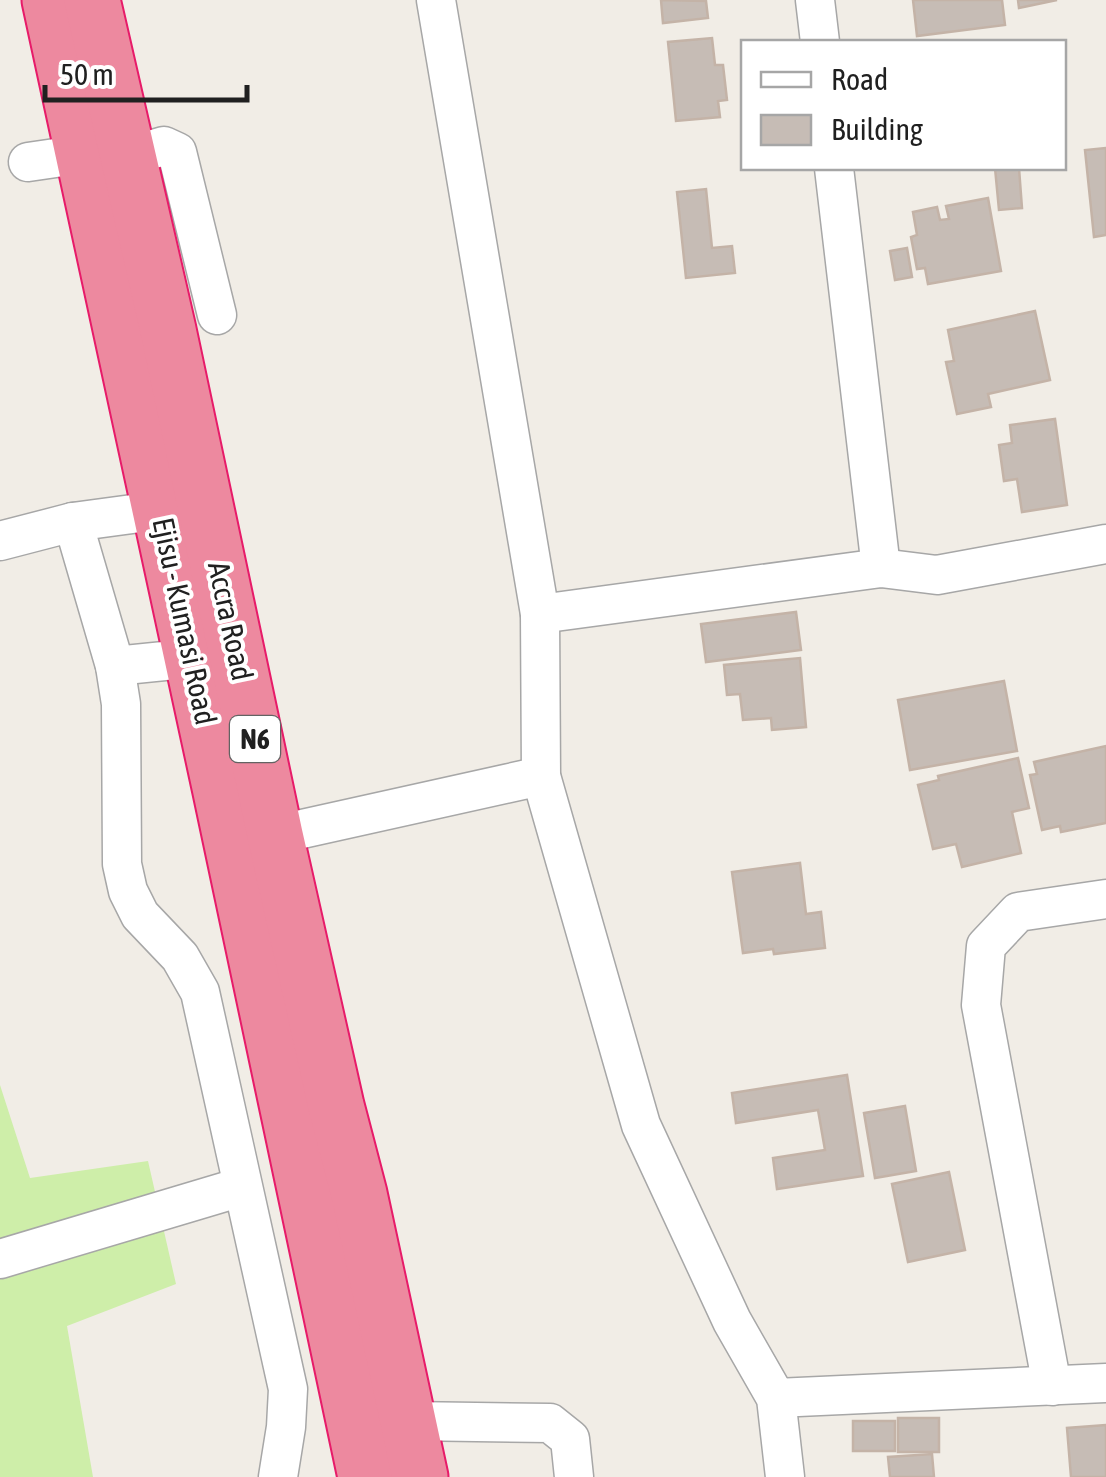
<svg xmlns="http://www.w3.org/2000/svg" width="1106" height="1477" viewBox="0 0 1106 1477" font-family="'Asap Condensed',sans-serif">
  <rect width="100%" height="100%" fill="#f1ede6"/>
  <!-- grass -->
  <path fill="#ceeea9" d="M0 1085 30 1178 148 1161 176 1284 67 1326 93 1477H0Z"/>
  <!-- building -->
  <g fill="#c6bcb5" stroke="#c4b3a7" stroke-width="2.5">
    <path d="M661 0 706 1 708 18 663 23Z"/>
    <path d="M913 0H1002L1005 25 917 36Z"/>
    <path d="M1018 0H1057L1019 8Z"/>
    <path d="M712 38 715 65H723L727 100 718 101 720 117 676 121 668 42Z"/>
    <path d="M1106 148V235L1094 237 1085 150Z"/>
    <path d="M995 168H1019L1022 208 999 210Z"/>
    <path d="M706 189 712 248 732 246 735 273 686 278 677 192Z"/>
    <path d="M988 198 1001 271 928 284 925 268 917 269 911 237 917 235 913 212 937 207 940 220 949 219 946 206Z"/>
    <path d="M907 248 912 277 895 280 890 251Z"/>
    <path d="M1035 311 1050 380 988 394 991 407 957 414 946 362 954 361 948 330Z"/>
    <path d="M1055 419 1067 505 1022 512 1017 479 1004 481 999 445 1012 443 1010 425Z"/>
    <path d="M796 612 801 650 706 662 701 624Z"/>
    <path d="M800 658 806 727 772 730 771 718 743 720 740 694 727 695 724 665Z"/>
    <path d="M1004 681 1017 751 910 770 898 700Z"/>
    <path d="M1106 746V823L1061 832 1060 826 1042 830 1030 775 1037 774 1034 762Z"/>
    <path d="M1018 758 1029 808 1012 812 1021 853 962 867 956 844 933 849 918 785 939 780 938 776Z"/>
    <path d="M800 863 806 914 821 912 825 948 774 954 773 949 743 953 732 872Z"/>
    <path d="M847 1075 863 1176 777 1189 773 1158 825 1150 818 1110 736 1123 732 1093Z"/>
    <path d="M905 1106 916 1171 875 1178 864 1113Z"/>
    <path d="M949 1172 965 1250 908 1262 892 1184Z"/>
    <rect x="898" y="1418" width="41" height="34"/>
    <rect x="853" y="1421" width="42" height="30"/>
    <path d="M1106 1425V1477H1071L1067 1428Z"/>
    <path d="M932 1454 934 1477H890L888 1457Z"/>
  </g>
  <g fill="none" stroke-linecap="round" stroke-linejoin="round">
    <!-- minor casing -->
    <g stroke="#a7a7a7" stroke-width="41">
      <g id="minor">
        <path d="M436 0 540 614 541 776 641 1125 732 1321 776 1398 785 1477"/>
        <path d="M815 0 820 42"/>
        <path d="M126 157 164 146 177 152 217 315"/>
        <path d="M28 162 83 154"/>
        <path d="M834 168 881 568"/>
        <path d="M73 522 115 666 121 704 122 864 128 891 140 915 180 957 200 992 288 1389 286 1427 278 1477"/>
        <path d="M0 541 73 522 162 510"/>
        <path d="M540 614 881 568 937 575 1106 544"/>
        <path d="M115 666 194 658"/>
        <path d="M275 835 541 776"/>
        <path d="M0 1259 241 1187"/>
        <path d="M1052 1386 981 1005 986 946 1018 912 1106 899"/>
        <path d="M776 1398 1106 1383"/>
        <path d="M408 1421 550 1423 570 1439 574 1477"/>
      </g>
    </g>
    <!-- highway casing -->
    <g stroke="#e71b69" stroke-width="59">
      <g id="highway">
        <path d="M50 0C155 492 265 984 366 1477"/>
        <path d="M92 0 168 330 275 835 336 1106 359 1194 420 1477"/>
      </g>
    </g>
    <!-- minor -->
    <use href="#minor" stroke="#fff" stroke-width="38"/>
    <!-- highway -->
    <use href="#highway" stroke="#ed899f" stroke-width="55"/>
  </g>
  <g text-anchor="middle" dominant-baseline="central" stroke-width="8" stroke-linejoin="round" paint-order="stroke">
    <!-- shield labels -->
    <rect fill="#fff" stroke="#636363" stroke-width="2.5" x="230" y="716" width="50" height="46" rx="8"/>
    <g font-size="28" font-weight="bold" fill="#202020">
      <text x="255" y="739">N6</text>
    </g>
    <!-- street labels -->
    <g font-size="30" fill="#202020" stroke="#fff">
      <text transform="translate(185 621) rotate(78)">Ejisu - Kumasi Road</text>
      <text transform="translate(231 621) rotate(78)">Accra Road</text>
    </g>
  </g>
  <!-- legend -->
  <rect x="741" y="40" width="325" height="130" fill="#ffffff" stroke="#a6a6a6" stroke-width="2.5"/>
  <rect x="761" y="72" width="50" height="15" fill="#ffffff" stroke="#a6a6a6" stroke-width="2.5"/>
  <text x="831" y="90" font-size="30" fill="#202020">Road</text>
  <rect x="761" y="115" width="50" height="30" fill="#c6bcb5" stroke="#a6a6a6" stroke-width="2.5"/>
  <text x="831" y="140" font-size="30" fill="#202020">Building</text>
  <!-- scale -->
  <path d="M45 85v15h202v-15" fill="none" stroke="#202020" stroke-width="5"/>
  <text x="60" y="85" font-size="30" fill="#202020" stroke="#ffffff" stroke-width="8" paint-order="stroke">50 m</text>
</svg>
